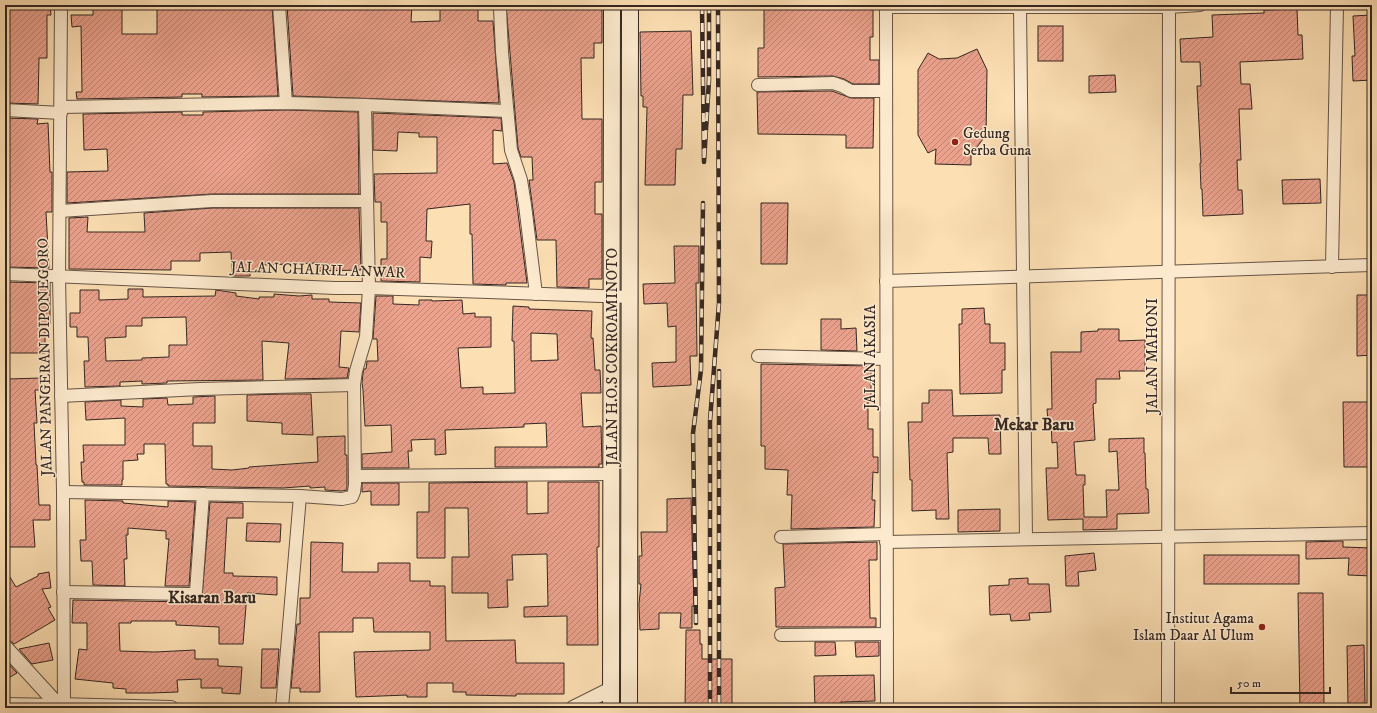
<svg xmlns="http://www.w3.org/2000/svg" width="1377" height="713" viewBox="0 0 1377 713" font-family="'IM FELL DW Pica',serif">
  <defs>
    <pattern id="building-hatch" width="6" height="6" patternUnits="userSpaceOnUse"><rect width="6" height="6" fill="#eca28d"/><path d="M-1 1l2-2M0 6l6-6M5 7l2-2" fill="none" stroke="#c08473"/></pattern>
  </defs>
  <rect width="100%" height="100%" fill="#fcdfb3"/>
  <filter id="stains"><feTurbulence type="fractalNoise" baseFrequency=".005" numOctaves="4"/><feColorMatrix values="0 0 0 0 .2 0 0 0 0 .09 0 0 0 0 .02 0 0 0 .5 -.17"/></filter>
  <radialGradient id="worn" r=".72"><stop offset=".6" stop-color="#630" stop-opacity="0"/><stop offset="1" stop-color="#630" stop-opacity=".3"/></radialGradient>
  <!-- building -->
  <g fill="url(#building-hatch)" stroke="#342621" fill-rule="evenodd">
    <path d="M5 5H50L51 15H47V58H39L38 104 5 103Z"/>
    <path d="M93 5H122V34H157V5H272L278 96 202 97V94H182V97L77 99 76 92H82L81 26 72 27 71 15H93Z"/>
    <path d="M287 5H412L411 22 440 21V5H478V21H493L499 103 293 96Z"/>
    <path d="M506 5 602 6V43H594V58H581L582 119H602V182H595V214H602V279H589V288L557 287 556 240H537L529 180H533L532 157H521L518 148Z"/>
    <path d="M764 5H873V37H870V60H879V84H853L844 79 833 76 758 77V48H764Z"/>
    <path d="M1297 9 1298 35H1302L1303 59 1240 62 1241 84H1250L1252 109H1239L1241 160H1237L1238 190H1242L1243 214 1203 216 1202 189H1201L1200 163H1201L1197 86H1201L1200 62H1181L1180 39 1213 37 1212 15 1264 13V10Z"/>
    <path d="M1372 15V80L1353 81 1352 56H1355L1353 16Z"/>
    <rect x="1038" y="26" width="25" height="35"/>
    <path d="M691 31 693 95H683L682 149H676L675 185H645L647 107H643V96H641L640 32Z"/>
    <path d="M977 49 987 70 986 135 971 155V165L935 164 936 149 928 153 918 135V70L928 53 939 59 957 58Z"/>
    <path d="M1115 75 1116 92 1089 93V76Z"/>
    <path d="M832 91 851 98H874L873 148H846V135L758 134 757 92Z"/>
    <path d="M286 110 358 112 359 194H212L67 203V172L108 171 107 149 84 150 83 114 182 112V115H203V112Z"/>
    <path d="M373 113 501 118 502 131 493 130V164L507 163 514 182 527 283H506V285L473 284 472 234H470V204L427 209 426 241H432L431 258 420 257V282L381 281V259H387V222H381V202H375L374 174 437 173V137H419V133L398 132 397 151 373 150Z"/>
    <path d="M5 118 38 119 37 124 48 123 50 172H52V212H46L49 268 5 267V230H6Z"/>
    <path d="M1320 179 1321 203 1283 204 1282 180Z"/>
    <path d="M761 203H788L787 264H761Z"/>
    <path d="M212 208H359L361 270 319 271 318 263 262 265V271L250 272V276H232L231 252 200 253V261H171V270L69 269V218L88 217 87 232H145L144 213Z"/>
    <path d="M674 246H699V283H696L697 356H690L691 385 653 387 652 363 676 362V326L668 327 667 303 644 304 643 284 675 283Z"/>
    <path d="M5 282 50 283V324L45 323V353H8L7 302H5Z"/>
    <path d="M128 289H143V297L215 296 216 290 236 293V296L259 299V297H274V294L299 296 312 295V299H329V302L361 303 359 332 341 331 339 367 349 368 347 378 285 379 289 343 262 341 263 380 167 381V383L142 384V381L120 382V386L85 387 84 361H89L88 337H77V327H70V313H80V290H99V300L128 299ZM186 317 187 345H169V357L142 358V360L106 361 105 338 126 337V326H142V318Z"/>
    <path d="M1357 295H1372V355L1357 356Z"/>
    <path d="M376 296H393V304L419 305V300H432V301L462 300 463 314 475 313V317H491V347L458 348 461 388 483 387V394L515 393 514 341H512L513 306 529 307V309L592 311 591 338H593L595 370H600L601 393H581L583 427 601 426 602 464H599V467H495V447H547L546 423 524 424V427L445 430 446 454 435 455V439L411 440 412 451H408L409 468H362V454L392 452 391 425 365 426 363 390 362 383 363 373 364 369H366L367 361H378L377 339H373ZM531 333 557 334 558 360 531 361Z"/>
    <path d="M984 308 985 324H990V343H1005V370H1002V393L960 394 959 324H962V309Z"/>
    <path d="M821 319H841V329L856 328 857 351 821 350Z"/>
    <path d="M1098 329H1119V341L1145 340V371H1119L1120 379H1096V403L1093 404 1095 440 1074 442 1076 475H1085V485H1083L1084 517H1107L1106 490H1119L1117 451 1109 452V439L1144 438V453H1145L1146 489H1148L1149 513 1117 514V529L1083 530V519L1048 520 1046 468H1058L1057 442 1052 443 1051 422H1048L1047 409H1052L1051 352H1081V332L1098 331Z"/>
    <path d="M761 364 871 366V402H868V429H873V457H878V473L873 472 872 500H875L874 527 791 529 792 495H787L788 470 765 469V446H761Z"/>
    <path d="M41 378 42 390H35L37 423H34L36 465H37L39 505H50V520H33L35 547H5V395H7V379Z"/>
    <path d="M929 390H952L953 416 1000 415 1001 454H989L988 438H953V452L947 453 949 519H936V510L912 511V480H910L908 422H922V403H929Z"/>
    <path d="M284 394H311L313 435 282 434V423L247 421V395Z"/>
    <path d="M215 396V423H193V446H212V469L232 470 249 468V467L318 462 317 437 345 436V455H347V490L342 491 325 490V487L310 488V486L283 488 168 486V484H166L165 444H144V454H137L138 460 123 461V480H122V485H84V482H82L81 462H84L83 445H125V418L86 420 85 402 121 400V406L143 407V399L167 398 168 405 193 404V397Z"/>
    <path d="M1343 402H1371L1372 467H1344Z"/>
    <path d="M527 482V514L548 513V482H599V547H597L598 645H567V616L524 617V607L548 606 547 554 512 555 513 580H507L508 607 488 608V593H452V557H469L468 508H445V558H417V512H429V483Z"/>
    <path d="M362 483H399V505H371V491L362 492Z"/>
    <path d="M691 498 694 606H692V628H680L681 613H659V629L640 630 639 604 641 584H639V556H642L641 532H667V499Z"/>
    <path d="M85 500 123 501V503L168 507V501L195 502 189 586H165L169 539H166V531L128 528V535H126L127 559H124L125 586 93 585 92 561H81L80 540H86Z"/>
    <path d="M210 502 243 503V518H227L224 573H233V576L277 577V595L247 593 243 644H219V627L176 625V621H131V623H119L120 651 155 652 195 650V659H218V666L242 667 240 694 222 693V688H201V679L177 680 178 692 151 693H126V689L113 688V683L75 679 79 649 87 650V623H72L73 600 193 602 197 600 202 596Z"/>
    <path d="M1000 509V531L958 532V510Z"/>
    <path d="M247 523 281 524 280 542 246 541Z"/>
    <path d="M1343 541V547L1372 548V576L1348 575 1349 558 1306 559V542Z"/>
    <path d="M311 542 343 543 342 572H378V563H410V581H430V586H445L446 641 515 640 516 663H564V694H516V696L466 695V692H453V683H427V697H407V695L356 697 354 652 430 650V632H374L373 618H353V632H319L320 692H300V688H291L297 624H300V598H310Z"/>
    <path d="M877 542V560H869L870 618H876V627H776L775 588 785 587 783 544Z"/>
    <path d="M1094 553 1096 570 1078 572 1079 586H1066L1065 556Z"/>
    <rect x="1204" y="555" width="95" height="29"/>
    <path d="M5 569 16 587 38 576V574L49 572 51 588 42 589 51 607 48 608 55 620 14 644 8 639H5Z"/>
    <path d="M1028 578V584H1049L1051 612 1029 613 1030 620 1011 621 1010 614 990 615 989 586 1009 585V579Z"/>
    <path d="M1298 593H1323L1324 708H1300Z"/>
    <path d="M686 630H700V644H702V659H732V708H685Z"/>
    <path d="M815 642H835L836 655 815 656Z"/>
    <path d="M855 642H879V656L856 657Z"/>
    <path d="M49 643 53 660 32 664 19 649Z"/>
    <path d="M1364 645 1365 704H1348L1347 646Z"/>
    <path d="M262 649H279L276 688H261Z"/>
    <path d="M5 660 17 673 5 680Z"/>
    <path d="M874 675 875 701 841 702V708H815L814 676Z"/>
  </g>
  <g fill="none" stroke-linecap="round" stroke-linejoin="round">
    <!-- minor casing -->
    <g stroke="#665446" stroke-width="14">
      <g id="minor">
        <path d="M61 5 59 276 63 492 64 708"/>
        <path d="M279 5 286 103"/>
        <path d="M498 5 500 9 502 52 511 150 521 180 525 205 536 294"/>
        <path d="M886 5 887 708"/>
        <path d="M886 7H1169L1200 5"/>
        <path d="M1020 7 1026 539"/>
        <path d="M758 85 833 83 842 86 851 91H886"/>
        <path d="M61 107 286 103 365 105 507 111"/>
        <path d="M5 110 61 113"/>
        <path d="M60 211 212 201H367"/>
        <path d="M1332 267 1337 5"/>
        <path d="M5 274 335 288H369L630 297"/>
        <path d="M886 281 1372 265"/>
        <path d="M758 356 886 359"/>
        <path d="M61 396 200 389 354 385"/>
        <path d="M355 476 611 474"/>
        <path d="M63 492 300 496 342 499 352 497 354 492 355 484 354 385 356 371 366 337 369 288 365 105"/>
        <path d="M781 537 886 534"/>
        <path d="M886 542 1372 533"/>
        <path d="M63 592 187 594H193L196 592 203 494"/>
        <path d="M781 635 887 634"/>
        <path d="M5 704 58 705"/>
        <path d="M282 708 300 496"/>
        <path d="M1168 708 1169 5"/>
      </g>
    </g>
    <!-- tertiary casing -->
    <g stroke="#665446" stroke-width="16">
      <g id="tertiary">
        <path d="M5 647 58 705 171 708"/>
        <path d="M573 708 611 689"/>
      </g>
    </g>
    <!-- secondary casing -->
    <g stroke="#342621" stroke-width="18">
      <g id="secondary">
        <path d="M611 708 612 5"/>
        <path d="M629 708 630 5"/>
      </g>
    </g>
    <!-- minor -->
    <use href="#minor" stroke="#fdeace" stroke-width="12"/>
    <!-- tertiary -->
    <use href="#tertiary" stroke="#fdeace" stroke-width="14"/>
    <!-- secondary -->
    <use href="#secondary" stroke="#fdeace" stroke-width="16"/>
    <!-- rail casing -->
    <g stroke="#342621" stroke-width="4.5">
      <g id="rail">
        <path d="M702 5 704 162 709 80V5"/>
        <path d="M719 371V708"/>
        <path d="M696 623 693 433 701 370 703 203"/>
        <path d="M710 708V421L719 303 718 5"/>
      </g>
    </g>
    <!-- rail -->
    <use href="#rail" stroke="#fdeace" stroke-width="3" stroke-dasharray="9" stroke-linecap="butt"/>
  </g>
  <!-- markers -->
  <g fill="#8f2418" stroke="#fdeace" stroke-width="1.5">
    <circle cx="955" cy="142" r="4"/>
    <circle cx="1262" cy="627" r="4"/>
  </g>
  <g text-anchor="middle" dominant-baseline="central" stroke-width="3" stroke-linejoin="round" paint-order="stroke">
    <!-- poi labels -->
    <g font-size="15" fill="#342621" stroke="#fdeace" text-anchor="start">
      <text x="963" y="133">Gedung<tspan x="963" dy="17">Serba Guna</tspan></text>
      <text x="1254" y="618" text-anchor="end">Institut Agama<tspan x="1254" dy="17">Islam Daar Al Ulum</tspan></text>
    </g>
    <!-- street labels -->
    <g font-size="15" fill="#342621" stroke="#fdeace">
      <text transform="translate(318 270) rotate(2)">JALAN CHAIRIL ANWAR</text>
      <text transform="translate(1152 356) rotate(-90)">JALAN MAHONI</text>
      <text transform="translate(45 357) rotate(-91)">JALAN PANGERAN DIPONEGORO</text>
      <text transform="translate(612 357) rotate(-90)">JALAN H.O.S COKROAMINOTO</text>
      <text transform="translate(870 357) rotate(-90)">JALAN AKASIA</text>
    </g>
    <!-- quarter labels -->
    <g font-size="17" font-weight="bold" fill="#342621" stroke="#fdeace">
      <text x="1034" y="425">Mekar Baru</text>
      <text x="212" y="598">Kisaran Baru</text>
    </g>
  </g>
  <!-- margin -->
  <rect width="1377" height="713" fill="none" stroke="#fcdfb3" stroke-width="20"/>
  <rect x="6" y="6" width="1365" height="701" fill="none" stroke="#342621" stroke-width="2"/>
  <rect x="10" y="10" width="1357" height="693" fill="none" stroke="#342621"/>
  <!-- scale -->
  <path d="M1231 687v6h99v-6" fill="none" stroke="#342621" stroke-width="2"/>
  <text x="1237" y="687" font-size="12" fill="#342621" stroke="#fdeace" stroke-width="3" paint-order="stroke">50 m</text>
  <rect width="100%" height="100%" filter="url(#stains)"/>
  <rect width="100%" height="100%" fill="url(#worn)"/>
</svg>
